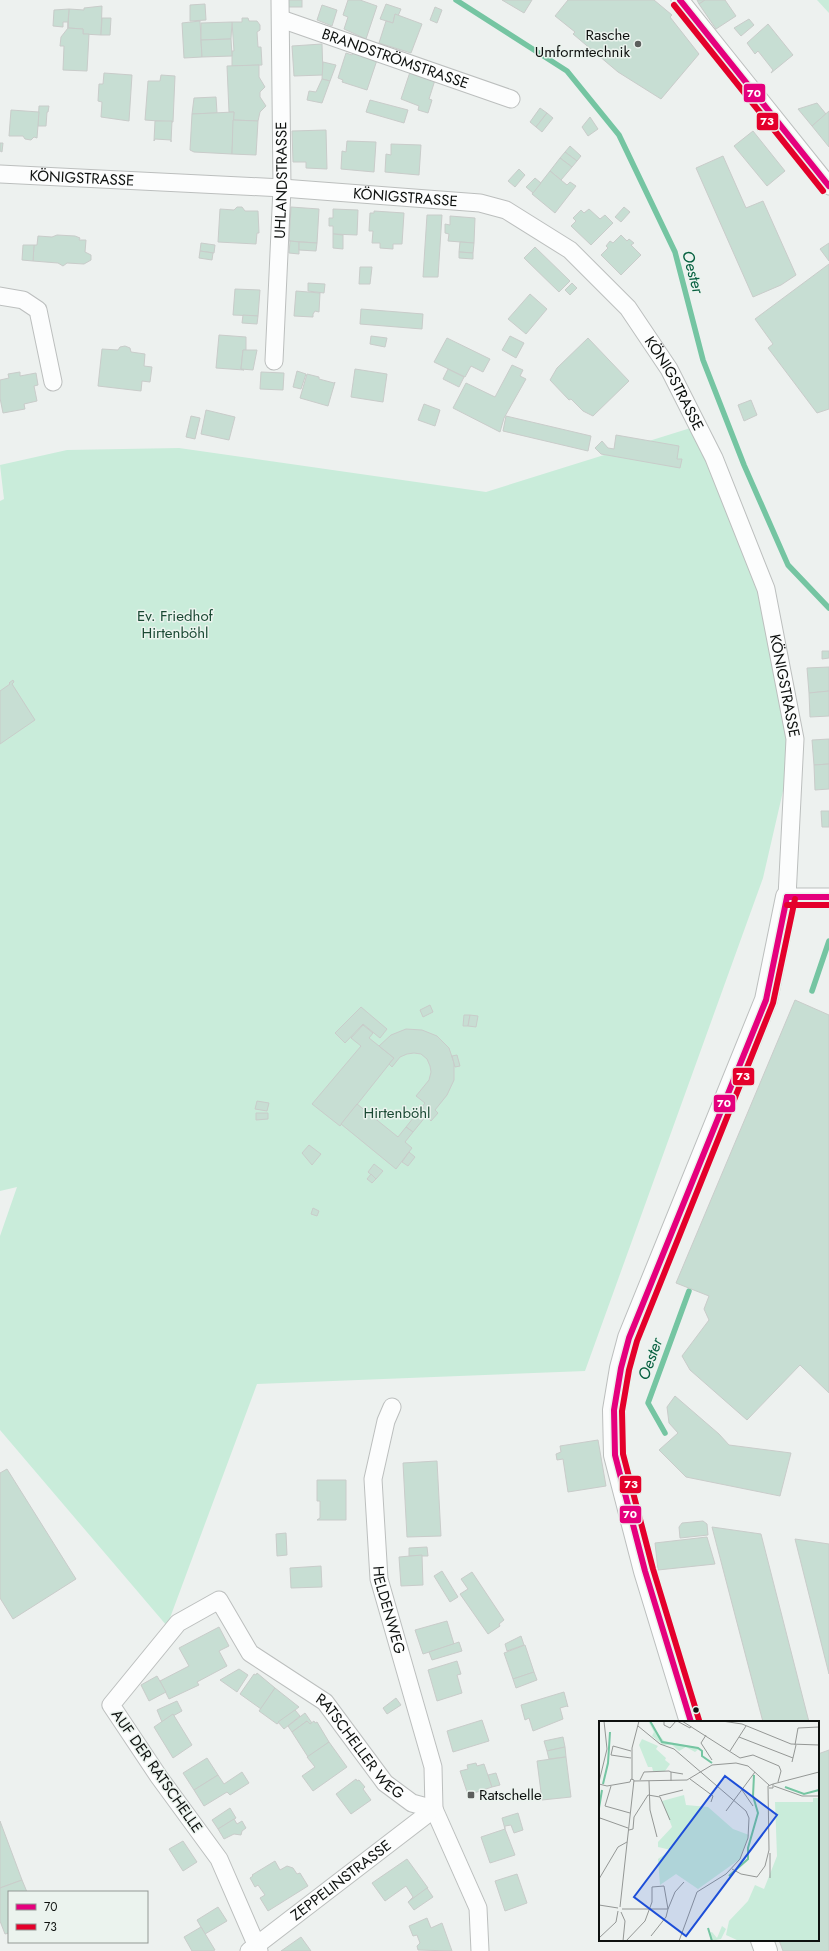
<svg xmlns="http://www.w3.org/2000/svg" width="829" height="1951" viewBox="0 0 829 1951" font-family="Jost,sans-serif">
  <rect width="100%" height="100%" fill="#edf1ef"/>
  <!-- green -->
  <g fill="#c9ecda">
    <path d="M817 0H829V13Z"/>
    <path d="M697 426 766 589 795 739 763 878 585 1371 257 1384 167 1626 0 1430V1236L17 1187 0 1191V501L4 499 0 465 67 450 179 448 486 492Z"/>
  </g>
  <g fill="none" stroke-linecap="round" stroke-linejoin="round">
    <!-- stream -->
    <g stroke="#75c5a2" stroke-width="5.5">
      <path d="M456 0 567 71 619 135 675 252 703 360 744 465 788 565 829 608"/>
      <path d="M812 991 829 941"/>
      <path d="M665 1433 648 1403 689 1291"/>
    </g>
  </g>
  <!-- building -->
  <g fill="#c7ded3" stroke="#c9ccca">
    <rect x="288" y="0" width="14" height="7"/>
    <path d="M348 0H360L377 6 366 39 344 29 348 17 343 15Z"/>
    <path d="M502 0H532L524 13Z"/>
    <path d="M568 0H654L672 15 670 17 699 54 661 99 618 72 573 34 575 32 555 16Z"/>
    <path d="M697 0H705L699 4Z"/>
    <path d="M705 0H725L736 16 716 29 699 4Z"/>
    <path d="M205 4 206 20 190 21V5Z"/>
    <path d="M386 4 401 9 398 16 395 14 393 23 380 19Z"/>
    <path d="M322 5 337 10 332 26 317 20Z"/>
    <path d="M102 6 101 35 83 34V29L68 28 69 9 84 10V8Z"/>
    <path d="M435 7 442 10 437 23 430 20Z"/>
    <path d="M69 9 68 22H63V27L53 26 54 10Z"/>
    <path d="M395 14 422 24 411 53 379 43 386 21 393 23Z"/>
    <path d="M102 18H111L110 35H101Z"/>
    <path d="M242 18H248L249 21H257L260 25V30L257 32 258 47H261L262 65 232 66V51H234L232 22H242Z"/>
    <path d="M749 19 754 25 741 36 734 28Z"/>
    <path d="M200 21 202 57 184 58 182 23Z"/>
    <path d="M68 22V28L83 29V34H89L87 71 63 70 64 46H60L61 37 68 28Z"/>
    <path d="M232 22 231 39 201 40V23Z"/>
    <path d="M768 24 793 55 771 73 773 70 758 51 755 54 747 43Z"/>
    <path d="M231 39 232 56 202 57 201 40Z"/>
    <path d="M322 44 323 75 294 76 292 46Z"/>
    <path d="M346 53 352 55 353 53 377 60 367 90 342 82 343 80 338 78Z"/>
    <path d="M323 62 336 65 330 81 322 79Z"/>
    <path d="M259 65V77L265 87 260 92V97L266 106 260 112 258 121 233 120 234 112H229L227 66Z"/>
    <path d="M410 72 435 80 429 99 432 100 428 113 418 110 419 106 401 99Z"/>
    <path d="M104 73 132 75 129 121 101 117 102 102 98 101 99 84H103Z"/>
    <path d="M161 75 175 76 173 122 145 120 148 81H160Z"/>
    <path d="M322 79 330 81 322 103 307 100 309 91 316 92Z"/>
    <path d="M216 97 217 113 192 114 194 98Z"/>
    <path d="M370 100 408 110 404 123 366 112Z"/>
    <path d="M817 103 826 114 812 126 798 109Z"/>
    <path d="M39 106H49L48 112H47L46 126H38Z"/>
    <path d="M540 108 547 113 536 127 530 122Z"/>
    <path d="M11 110 39 112 37 138 34 137 31 140 25 139 23 136H9Z"/>
    <path d="M829 111V147L812 126Z"/>
    <path d="M234 112 232 154 194 152 190 150 192 114Z"/>
    <path d="M547 113 553 118 542 132 536 127Z"/>
    <path d="M590 117 598 129 588 136 582 127Z"/>
    <path d="M233 120 258 121 256 155 232 154Z"/>
    <path d="M155 121H172L171 142V140L155 139 154 141Z"/>
    <path d="M326 130 327 169 306 168V162H293L292 131Z"/>
    <path d="M753 131 785 171 767 186 734 146Z"/>
    <path d="M347 141 376 142 374 172 341 169 342 151 346 152Z"/>
    <path d="M0 143H3L2 152 0 151Z"/>
    <path d="M391 144 421 145 419 175 385 172 386 154 391 155Z"/>
    <path d="M570 146 581 156 577 161 565 152Z"/>
    <path d="M565 152 577 161 572 167 560 158Z"/>
    <path d="M723 156 746 208 763 201 796 275 781 285 753 297 696 168Z"/>
    <path d="M560 158 572 167 561 180 550 171Z"/>
    <path d="M519 169 525 175 515 187 508 181Z"/>
    <path d="M550 171 567 185 570 182 576 186 555 213 532 194Z"/>
    <path d="M535 178 541 183 533 193 526 187Z"/>
    <path d="M237 207H242L245 211H258L259 233H257L256 244 218 242 220 209 234 210Z"/>
    <path d="M291 207 319 209 317 243 289 241Z"/>
    <path d="M624 207 630 212 621 222 615 217Z"/>
    <path d="M333 209 358 210 357 235 333 234V226H329V218H333Z"/>
    <path d="M589 209 600 219 605 215 613 223 591 245 571 226 576 221 573 218 581 210 584 213Z"/>
    <path d="M374 211 404 213 402 244H393V249L380 248V243H372L373 231H369L370 213H374Z"/>
    <path d="M427 215H442L438 277H423Z"/>
    <path d="M450 216 475 218 474 243 448 241 449 234 445 233V224L450 225Z"/>
    <path d="M333 234 343 235V249L333 248Z"/>
    <path d="M57 235 75 236 80 238 79 240H86L85 252 91 255V260L84 264 67 263 63 266 58 263 33 261 34 245H37L38 236 52 237Z"/>
    <path d="M621 235 627 241 629 239 634 243 631 245 641 255 621 275 601 255 608 248 606 246 610 241 613 243Z"/>
    <path d="M290 241 299 242V254L289 253Z"/>
    <path d="M299 242 317 243 316 251 299 250Z"/>
    <path d="M460 242 474 243 473 253 459 252Z"/>
    <path d="M201 243 215 245 214 253 200 251Z"/>
    <path d="M829 243V261L820 249Z"/>
    <path d="M23 245H34L33 261 22 260Z"/>
    <path d="M535 247 570 281 559 292 524 258Z"/>
    <path d="M200 251 213 253 212 260 199 258Z"/>
    <path d="M459 252 473 253V259L459 258Z"/>
    <path d="M829 264V409L817 413 768 348 773 344 755 319Z"/>
    <path d="M360 267H372L370 284H359Z"/>
    <path d="M308 283 325 284 324 293 308 291Z"/>
    <path d="M572 283 577 288 570 295 565 290Z"/>
    <path d="M235 289 260 290 258 316 233 315Z"/>
    <path d="M296 291 320 293 319 312 315 311 313 314V317L294 316Z"/>
    <path d="M530 294 547 309 526 334 508 319Z"/>
    <path d="M361 309 423 314 422 329 360 324Z"/>
    <path d="M243 315 258 316 257 324 242 323Z"/>
    <path d="M219 335 246 337V350H243L241 369 244 370 216 368Z"/>
    <path d="M371 336 387 338 385 347 370 344Z"/>
    <path d="M510 336 524 343 516 358 502 350Z"/>
    <path d="M447 338 490 359 483 372 471 366 465 377 434 362Z"/>
    <path d="M588 338 629 381 593 416 583 411 571 399 569 400 550 380 557 368Z"/>
    <path d="M125 346 130 348 131 352 145 354 144 366 152 367 150 382 142 381 141 391 98 386 102 349 118 350 120 347Z"/>
    <path d="M243 350H257L253 370 241 369Z"/>
    <path d="M512 365 523 370 520 376 526 379 504 418 500 432 453 408 466 383 495 397Z"/>
    <path d="M355 369 387 374 383 402 351 397Z"/>
    <path d="M448 369 464 377 459 387 443 379Z"/>
    <path d="M297 371 306 374 301 389 293 387Z"/>
    <path d="M20 372V376L36 373 38 385 34 386 37 401 24 404 25 409 3 413 0 398V380L9 378 8 374Z"/>
    <path d="M261 372 284 373 283 390 260 389Z"/>
    <path d="M307 374 319 377V379L334 383 335 382 328 406 300 398Z"/>
    <path d="M751 400 757 415 744 421 738 405Z"/>
    <path d="M424 404 440 410 435 426 418 420Z"/>
    <path d="M206 410 235 417 229 440 201 434Z"/>
    <path d="M191 416 200 418 195 439 186 437Z"/>
    <path d="M506 416 591 436 588 451 503 431Z"/>
    <path d="M616 435 679 446 677 459H682L680 468 601 454 595 448 602 441 608 448 614 449Z"/>
    <path d="M822 651H829V658L822 659Z"/>
    <path d="M829 667V691L809 693 807 668Z"/>
    <path d="M13 680 14 682 12 684 35 720 0 744V691L10 684 9 683Z"/>
    <path d="M829 691V716L810 717 809 693Z"/>
    <path d="M829 739V764L814 765 812 740Z"/>
    <path d="M829 764V789L815 790 814 765Z"/>
    <path d="M821 811H829V827H822Z"/>
    <path d="M795 1000 829 1015V1393L800 1365 747 1420 690 1370 682 1356 709 1320 704 1309 709 1296 676 1283Z"/>
    <path d="M430 1005 433 1012 423 1017 420 1010Z"/>
    <path d="M361 1007 387 1029 380 1038 363 1024 345 1043 335 1033Z"/>
    <path d="M464 1015H470L468 1026H463Z"/>
    <path d="M470 1015 478 1016 476 1027 468 1026Z"/>
    <path d="M363 1025 373 1033 369 1038 394 1058 340 1126 312 1104 361 1046 351 1038Z"/>
    <path d="M406 1029 422 1030 437 1036 449 1048 454 1063V1080L447 1095 435 1110 438 1113 431 1121 426 1116 413 1132 406 1127 425 1103 416 1096 429 1080 431 1072 430 1066 427 1059 421 1054 414 1053 407 1054 400 1057 392 1067 389 1064 394 1058 379 1046 391 1035Z"/>
    <path d="M457 1055 460 1066 455 1067 452 1056Z"/>
    <path d="M257 1101 269 1103 267 1111 255 1109Z"/>
    <path d="M357 1104 398 1137 406 1127 413 1132 405 1142 412 1148 396 1169 341 1124Z"/>
    <path d="M256 1113H268V1119L256 1120Z"/>
    <path d="M309 1145 321 1154 312 1165 302 1153Z"/>
    <path d="M409 1152 415 1157 408 1166 402 1162Z"/>
    <path d="M374 1164 383 1171 376 1179 368 1172Z"/>
    <path d="M371 1174 376 1179 372 1183 367 1179Z"/>
    <path d="M313 1208 319 1211 317 1216 311 1214Z"/>
    <path d="M675 1396 719 1434 729 1445 791 1453 780 1496 686 1477 659 1450 678 1433 669 1423 667 1407Z"/>
    <path d="M598 1440 606 1486 568 1492 563 1459 557 1460 556 1454 561 1452 560 1446Z"/>
    <path d="M437 1461 441 1536 407 1537 403 1463Z"/>
    <path d="M7 1469 76 1579 13 1619 0 1598V1473Z"/>
    <path d="M317 1480H346V1520H317L320 1518V1501H317Z"/>
    <path d="M703 1521 707 1524 708 1535 680 1538 679 1527 682 1523Z"/>
    <path d="M712 1527 761 1534 809 1722H763Z"/>
    <path d="M286 1533 287 1555 277 1556 276 1534Z"/>
    <path d="M707 1537 715 1564 658 1570 655 1543Z"/>
    <path d="M795 1539 829 1544V1674Z"/>
    <path d="M427 1547 428 1556H409V1548Z"/>
    <path d="M422 1555 423 1585 401 1586 399 1557Z"/>
    <path d="M321 1566 322 1587 291 1588 290 1568Z"/>
    <path d="M442 1571 458 1597 450 1602 434 1576Z"/>
    <path d="M472 1572 504 1620 499 1624 500 1626 488 1634 460 1594 468 1589 461 1579Z"/>
    <path d="M447 1621 454 1644 423 1654 415 1630Z"/>
    <path d="M219 1627 229 1646 219 1651 227 1666 197 1682 199 1685 169 1699 160 1681 189 1666 179 1648Z"/>
    <path d="M521 1636 524 1645 507 1651 505 1644Z"/>
    <path d="M459 1642 462 1651 432 1660 429 1652Z"/>
    <path d="M525 1645 534 1672 513 1679 504 1653Z"/>
    <path d="M457 1661 461 1674 457 1675 462 1693 437 1701 428 1670Z"/>
    <path d="M239 1669 248 1675 237 1692 220 1680Z"/>
    <path d="M534 1672 537 1680 516 1688 513 1679Z"/>
    <path d="M257 1673 275 1688 261 1709 240 1694 254 1674 256 1675Z"/>
    <path d="M157 1676 166 1692 149 1701 141 1685Z"/>
    <path d="M275 1688 299 1707 277 1724 259 1711Z"/>
    <path d="M564 1692 568 1707 567 1706 560 1708 563 1719 533 1731 529 1718 525 1720 521 1705Z"/>
    <path d="M396 1698 401 1705 387 1714 383 1708Z"/>
    <path d="M177 1701 182 1711 162 1722 157 1710Z"/>
    <path d="M295 1710 300 1716 284 1729 278 1722Z"/>
    <path d="M305 1713 312 1723 310 1724 307 1721 292 1732 288 1726Z"/>
    <path d="M173 1714 192 1745 173 1758 154 1727Z"/>
    <path d="M482 1720 489 1741 453 1752 447 1731Z"/>
    <path d="M307 1721 310 1724 314 1721 315 1723 317 1722 329 1742 308 1757 292 1732Z"/>
    <path d="M563 1737 565 1747 547 1751 544 1741Z"/>
    <path d="M329 1742 347 1767 313 1791 302 1776 315 1767 307 1757Z"/>
    <path d="M565 1747 566 1757 549 1759 547 1751Z"/>
    <path d="M829 1750V1951H783L779 1940H818V1754Z"/>
    <path d="M566 1757 571 1797 542 1800 537 1761Z"/>
    <path d="M207 1758 218 1775 194 1790 183 1773Z"/>
    <path d="M476 1763 477 1766 484 1764 492 1787 468 1795 460 1771 468 1769 467 1765Z"/>
    <path d="M242 1772 249 1783 230 1795 227 1792 204 1806 194 1790 218 1775 224 1784Z"/>
    <path d="M496 1773 500 1785 492 1787 488 1775Z"/>
    <path d="M356 1779 357 1781 359 1780 365 1787 363 1789 371 1800 351 1814 336 1794Z"/>
    <path d="M230 1808 236 1818 218 1829 212 1820Z"/>
    <path d="M518 1813 523 1830 514 1833 511 1825 505 1826V1829L502 1818Z"/>
    <path d="M234 1819 237 1824 242 1821 246 1828 242 1831 241 1835 234 1834 224 1839 218 1829Z"/>
    <path d="M0 1821 22 1880 0 1888Z"/>
    <path d="M505 1829 515 1855 490 1863 481 1837Z"/>
    <path d="M183 1841 197 1862 183 1871 169 1849Z"/>
    <path d="M407 1859 428 1888 408 1902 413 1897 406 1886 385 1901 372 1883Z"/>
    <path d="M275 1861 280 1870 287 1866 293 1868 297 1874 300 1873 308 1886 268 1911 260 1898 265 1895 258 1885 255 1887 250 1878 253 1876 252 1875Z"/>
    <path d="M517 1874 527 1903 505 1911 495 1881Z"/>
    <path d="M22 1880 27 1892H9V1933L5 1934 0 1921V1888Z"/>
    <path d="M427 1888 433 1897 414 1910 408 1902Z"/>
    <path d="M218 1907 227 1921 205 1934 197 1920Z"/>
    <path d="M427 1918 431 1928 442 1923 452 1951 418 1950 417 1946 420 1943 417 1935 413 1936 409 1926Z"/>
    <path d="M201 1927 215 1950 213 1951H192L184 1937Z"/>
    <path d="M301 1937 311 1951H281Z"/>
  </g>
  <g fill="none" stroke-linecap="round" stroke-linejoin="round">
    <!-- street casing -->
    <g stroke="#bcbfbe" stroke-width="19">
      <g id="street">
        <path d="M680 0 829 186"/>
        <path id="s1" d="M281 19 511 99"/>
        <path id="s2" d="M0 174 282 188 480 203 506 210 570 250 628 308 669 369 714 458 766 589 795 739 787 897H829"/>
        <path d="M0 296 23 300 38 310 53 382"/>
        <path id="s3" d="M274 361 282 188 280 0"/>
        <path id="s4" d="M392 1407 386 1421 373 1479 379 1579 433 1767 434 1809 478 1908 480 1951"/>
        <path id="s5" d="M249 1951 434 1809"/>
        <path id="s6" d="M259 1951 219 1859 159 1777 111 1705 178 1623 219 1600 250 1653 325 1702 385 1783 412 1803 434 1809"/>
      </g>
    </g>
    <!-- secondary casing -->
    <g stroke="#bcbfbe" stroke-width="24">
      <g id="secondary">
        <path d="M691 1722 645 1571 615 1455 614 1410 621 1368 629 1338 766 1000 787 897"/>
        <path d="M762 1940 766 1951"/>
      </g>
    </g>
    <!-- street -->
    <use href="#street" stroke="#fcfdfd" stroke-width="17"/>
    <!-- secondary -->
    <use href="#secondary" stroke="#fcfdfd" stroke-width="22"/>
    <!-- bus-1 casing -->
    <g stroke="#ebf3ee" stroke-width="9">
      <g id="bus-1">
        <path d="M680 0 829 186"/>
        <path d="M787 897H829"/>
        <path d="M691 1722 645 1571 615 1455 614 1410 621 1368 629 1338 766 1000 787 897"/>
      </g>
    </g>
    <!-- bus-2 casing -->
    <g stroke="#ebf3ee" stroke-width="9">
      <g id="bus-2">
        <path d="M674 5 823 191"/>
        <path d="M787 905H829"/>
        <path d="M699 1720 653 1569 623 1454 622 1411 629 1370 637 1341 773 1003 795 899"/>
      </g>
    </g>
    <!-- bus-1 -->
    <use href="#bus-1" stroke="#e5007d" stroke-width="6"/>
    <!-- bus-2 -->
    <use href="#bus-2" stroke="#e4002b" stroke-width="6"/>
  </g>
  <!-- markers -->
  <g fill="#5c5f5d" stroke="#ebf3ee" stroke-width="1.5">
    <circle cx="638" cy="44" r="4"/>
    <rect x="467" y="1791" width="8" height="8" rx="2"/>
  </g>
  <circle fill="#0e110f" stroke="#ebf3ee" stroke-width="1.5" cx="696" cy="1710" r="3.5"/>
  <g text-anchor="middle" dominant-baseline="central" stroke-width="3" stroke-linejoin="round" paint-order="stroke">
    <!-- poi labels -->
    <g font-size="15" fill="#0e110f" stroke="#ebf3ee" text-anchor="end">
      <text x="630" y="35">Rasche<tspan x="630" dy="17">Umformtechnik</tspan></text>
      <text x="479" y="1795" text-anchor="start">Ratschelle</text>
    </g>
    <!-- street labels -->
    <g font-size="15" fill="#0e110f" stroke="#ebf3ee">
      <text stroke="none"><textPath href="#s1" startOffset="121">BRANDSTRÖMSTRASSE</textPath></text>
      <text stroke="none"><textPath href="#s2" startOffset="82">KÖNIGSTRASSE</textPath></text>
      <text stroke="none"><textPath href="#s3" startOffset="181">UHLANDSTRASSE</textPath></text>
      <text stroke="none"><textPath href="#s2" startOffset="406">KÖNIGSTRASSE</textPath></text>
      <text stroke="none"><textPath href="#s2" startOffset="754">KÖNIGSTRASSE</textPath></text>
      <text stroke="none"><textPath href="#s2" startOffset="1078">KÖNIGSTRASSE</textPath></text>
      <text stroke="none"><textPath href="#s4" startOffset="207">HELDENWEG</textPath></text>
      <text stroke="none"><textPath href="#s6" startOffset="649">RATSCHELLER WEG</textPath></text>
      <text transform="translate(157 1771) rotate(55)">AUF DER RATSCHELLE</text>
      <text stroke="none"><textPath href="#s5" startOffset="116">ZEPPELINSTRASSE</textPath></text>
    </g>
    <!-- park labels -->
    <g font-size="15" fill="#1a4833" stroke="#ebf3ee">
      <text x="175" y="616">Ev. Friedhof<tspan x="175" dy="17">Hirtenböhl</tspan></text>
      <text x="397" y="1113">Hirtenböhl</text>
    </g>
    <!-- water labels -->
    <g font-size="16" font-style="italic" fill="#076040" stroke="#ebf3ee">
      <text transform="translate(693 272) rotate(75)">Oester</text>
      <text transform="translate(650 1359) rotate(-70)">Oester</text>
    </g>
  </g>
  <!-- overview -->
  <g transform="translate(599 1721)">
    <rect width="220" height="220" fill="#edf1ef"/>
    <path d="M49 0 65 20 101 27 96 31 87 26 80 30 73 24H64L53 15 55 11ZM43 18 59 25 57 28 67 37 66 39 71 43 66 50H54L53 46H49L40 24ZM85 74 87 84 109 86 134 108 150 114 141 138 99 168 77 153 61 164 59 138 72 129 59 126V121L73 106 63 80ZM214 77H220V220H140L127 214 130 200 149 180 156 164 165 168 178 135 176 81H214ZM123 205 127 208 122 218 112 220 110 212 113 211 118 217Z" fill="#c9ecda"/>
    <path fill="none" stroke="#75c5a2" stroke-width="2" d="M51 0 63 21 99 27 103 30V35L113 42M4 63 9 42 11 11M186 66 205 73 220 69M0 87 3 69M130 155 149 138V127L159 92 154 75 155 54M109 207 113 220"/>
    <path fill="none" stroke="#949795" stroke-width="1" d="M65 0V4L71 7 77 0M78 0 91 7 92 5M83 0 141 37M123 0 143 3 192 23 220 24M39 5 61 23 75 28 147 90 150 97 149 117 141 138 127 153 98 171 80 220M107 14 102 22 113 39M140 16 194 37M196 24 199 7 220 6M131 30 147 5M32 37 12 34 14 25 32 30M141 37 154 34 180 45 182 50 179 61M193 41 197 24M72 51 84 53M33 58V27L40 0M91 58 114 75 112 81M41 59 45 51 70 50 72 51V60M35 60 88 59 113 44 137 42 149 45 170 64M50 60 51 89 58 116M0 61 8 28 5 0M0 63 8 65 31 61M174 63 220 51M12 65 6 85 31 92M175 65 203 75H220M143 69 154 85M60 75 84 69M127 90 156 51M0 100 1 97 29 107M30 109 34 108 35 96 49 74 61 76 71 99M171 132V157M133 148 142 153 158 156 166 145 170 129 169 65 174 63V67H170M0 158 19 126 28 121M0 184 19 187M21 186 35 59 32 58 31 61M23 188H69M69 188 76 171 85 161M22 191 26 200 24 220M0 217 17 201 19 190M27 220 46 200 53 181V166L65 165 69 188 67 196 52 215"/>
    <path fill="#1d4ed8" fill-opacity="0.15" stroke="#1d4ed8" stroke-width="2" d="M126 55 178 94 87 215 35 176Z"/>
    <rect width="220" height="220" fill="none" stroke="#0e110f" stroke-width="2"/>
  </g>
  <g stroke="#ebf3ee" stroke-width="1.5">
    <rect x="743" y="83" width="23" height="20" rx="4" fill="#e5007d"/>
    <rect x="756" y="112" width="23" height="19" rx="4" fill="#e4002b"/>
    <rect x="732" y="1067" width="23" height="19" rx="4" fill="#e4002b"/>
    <rect x="713" y="1094" width="23" height="19" rx="4" fill="#e5007d"/>
    <rect x="619" y="1475" width="23" height="19" rx="4" fill="#e4002b"/>
    <rect x="619" y="1505" width="23" height="19" rx="4" fill="#e5007d"/>
  </g>
  <g font-size="11" text-anchor="middle" font-weight="bold" fill="#fff">
    <text x="754" y="97">70</text>
    <text x="767" y="125">73</text>
    <text x="743" y="1080">73</text>
    <text x="724" y="1107">70</text>
    <text x="631" y="1488">73</text>
    <text x="630" y="1518">70</text>
  </g>
  <!-- legend -->
  <rect x="8" y="1891" width="140" height="52" fill="#ebf3ee" stroke="#939995"/>
  <rect x="16" y="1904" width="20" height="6" fill="#e5007d" stroke="#939995"/>
  <text x="44" y="1911" font-size="12" fill="#0e110f">70</text>
  <rect x="16" y="1924" width="20" height="6" fill="#e4002b" stroke="#939995"/>
  <text x="44" y="1931" font-size="12" fill="#0e110f">73</text>
</svg>
